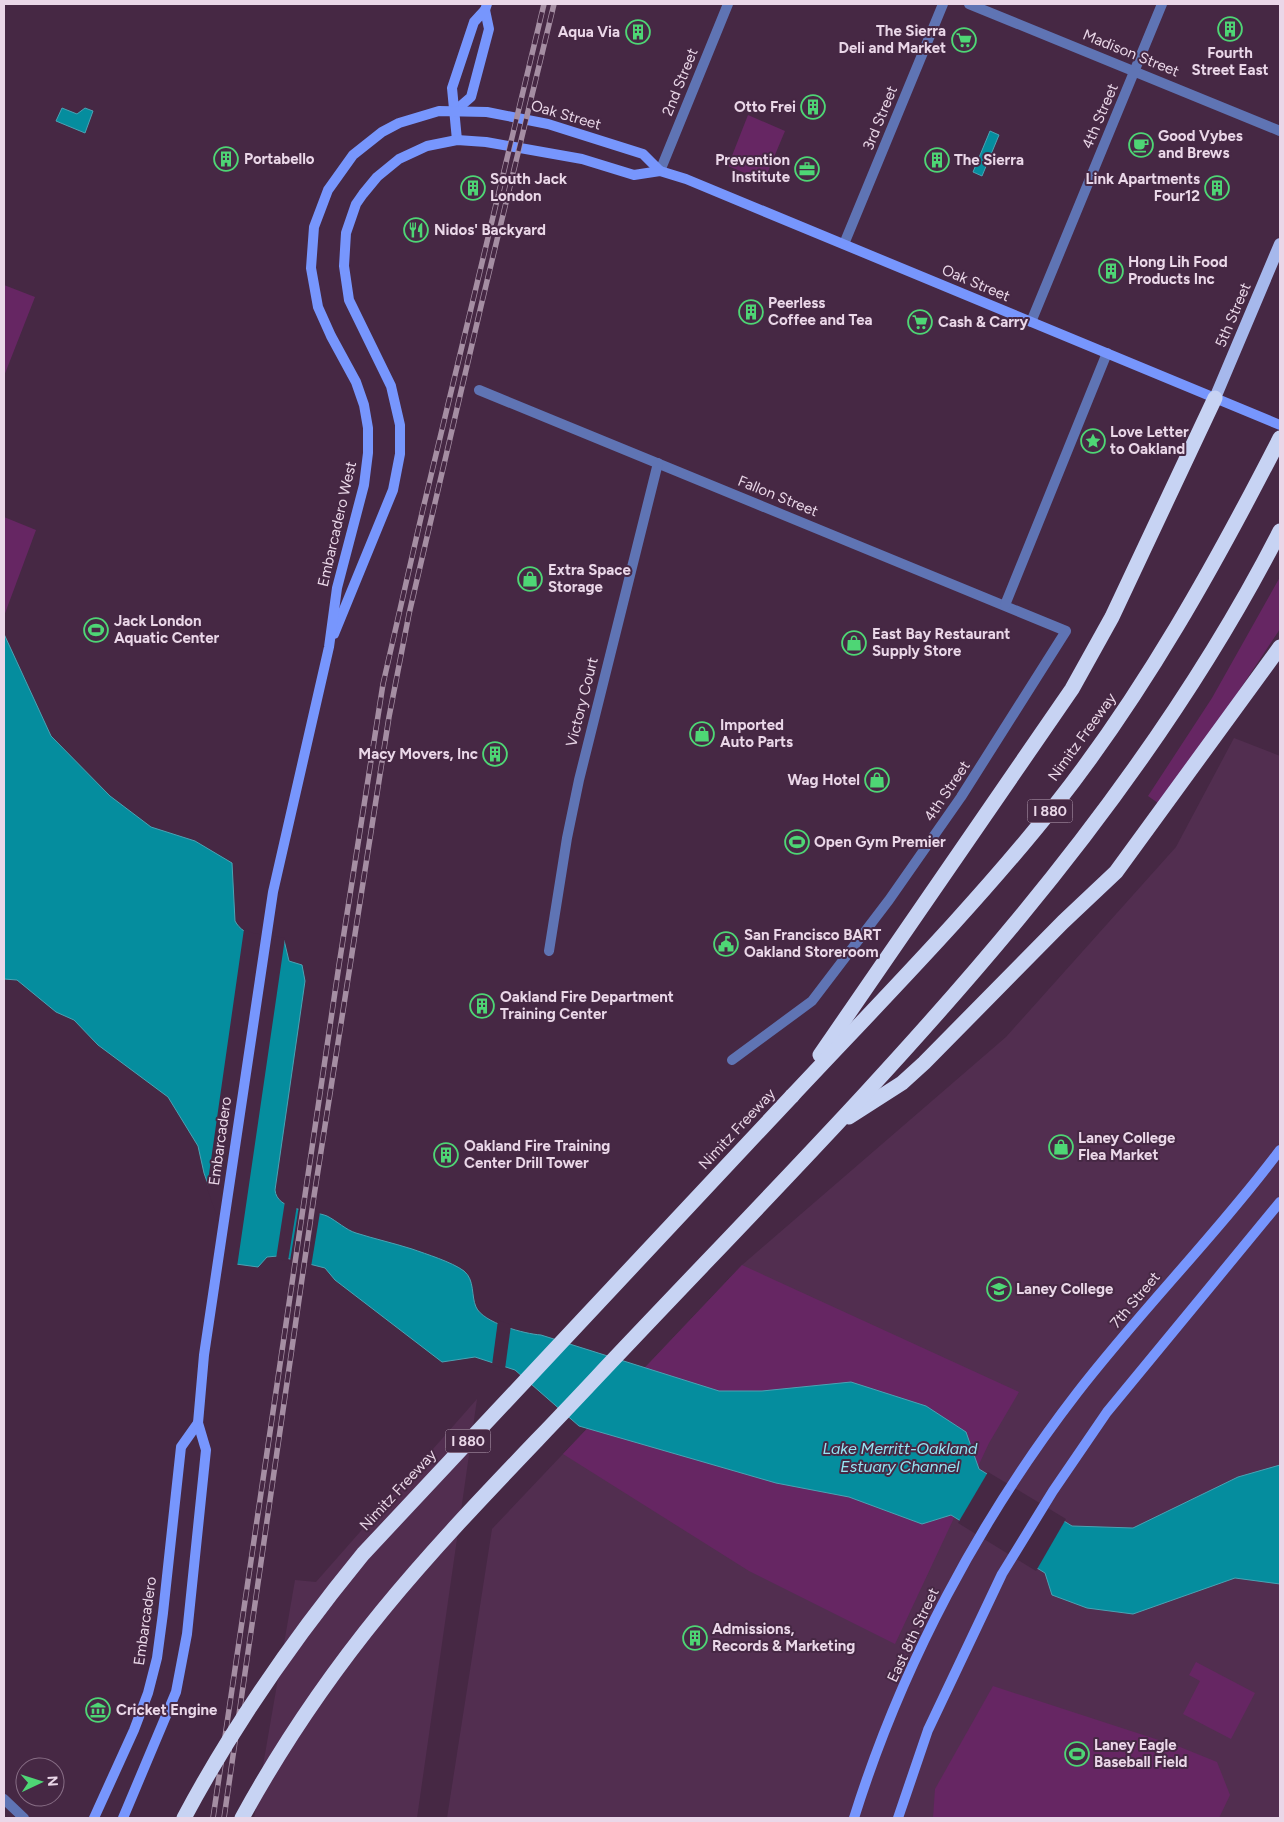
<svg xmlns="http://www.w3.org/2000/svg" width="1284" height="1822" viewBox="0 0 1284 1822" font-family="Figtree,sans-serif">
  <rect width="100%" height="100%" fill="#462844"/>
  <!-- built -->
  <g fill="#522e50">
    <path d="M1234 738 1280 756V1818H447L492 1529 742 1265 1006 1037 1176 847Z"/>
    <path d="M477 1399 417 1818H254L295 1580 316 1582Z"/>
  </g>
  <!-- green -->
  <g fill="#662663">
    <path d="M748 115 785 131 764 181 728 166Z"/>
    <path d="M4 285 35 297 4 376Z"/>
    <path d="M4 517 36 530 4 616Z"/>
    <path d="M1280 577V629L1205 742 1158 803 1148 796 1212 698Z"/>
    <path d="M742 1265 1019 1392 989 1443 895 1644 749 1571 563 1454Z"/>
    <path d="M1196 1662 1255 1693 1231 1739 1183 1714 1200 1681 1189 1675Z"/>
    <path d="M993 1686 1180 1747 1217 1762 1230 1795 1219 1818H933L935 1789Z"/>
  </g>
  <!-- water -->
  <g fill="#058d9e" stroke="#4aa3b4">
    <path d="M62 108 77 114 85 108 93 111 85 133 56 121Z"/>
    <path d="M990 131 999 135 982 176 973 172Z"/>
    <path d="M4 634 51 736 110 796 151 827 195 841 232 863 235 921C244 938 266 938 284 940L289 961 302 965 305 981 275 1190C277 1211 312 1210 327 1216 337 1221 346 1230 356 1233 375 1239 393 1243 412 1249 426 1254 452 1262 464 1271 475 1280 471 1296 476 1307 483 1323 525 1334 541 1335L719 1391H762L851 1382 926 1406 966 1432 979 1469 1072 1526 1133 1528 1238 1477 1280 1465V1584L1235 1578 1133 1614 1087 1608 1052 1595 1045 1573 951 1515 922 1524 849 1497 776 1483 579 1426 515 1370 475 1357 442 1362 335 1280 325 1268 278 1256 267 1257 258 1267 236 1264 204 1173 198 1146 168 1097 98 1045 74 1020 56 1012 17 980 4 979Z"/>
  </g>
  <!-- pier -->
  <g fill="#462844">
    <path d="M244 929 253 933 285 938 237 1267 234 1265 207 1188Z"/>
    <path d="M285 1201 297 1205 288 1261 276 1259Z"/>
    <path d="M299 1206 320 1212 311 1267 290 1261Z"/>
    <path d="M498 1320 511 1325 505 1369 492 1365Z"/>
    <path d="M988 1472 1066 1519 1036 1571 958 1523Z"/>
  </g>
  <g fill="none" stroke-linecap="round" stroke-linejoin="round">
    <!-- street -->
    <g stroke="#5f74b4" stroke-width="10">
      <path d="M969 4 1280 131"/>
      <path d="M660 171 728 4"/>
      <path d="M844 244 943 4"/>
      <path d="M1031 322 1162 4"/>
      <path d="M479 390 1066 631 961 797 889 900 812 1001 732 1060"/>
      <path d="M1005 605 1107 353"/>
      <path d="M549 951 567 838 579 780 658 463"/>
      <path d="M4 1799 24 1818"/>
    </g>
    <!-- secondary -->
    <g stroke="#7796fd" stroke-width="10">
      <path d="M456 110 471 97 489 29 485 10"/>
      <path d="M457 140 452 88 474 22 485 10 487 4"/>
      <path d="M334 634 393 490 400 454V425L391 386 349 300 344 266 346 233 356 204 363 194 377 177 399 159 427 146 457 140 486 142 582 159 634 175 660 171 686 179 1280 425"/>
      <path d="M94 1818 134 1730 148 1693 157 1658 163 1613 181 1447 198 1423"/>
      <path d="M123 1818 176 1692 187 1634 206 1450 198 1423 204 1355 273 892 329 647 337 588 364 485 368 453V428L364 405 356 382 331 336 318 307 311 268 314 227 328 190 353 155 382 132 399 123 439 111 487 112 548 124 643 154 660 171"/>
      <path d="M854 1818C902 1665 979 1520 1077 1393 1141 1310 1217 1234 1280 1150"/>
      <path d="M898 1818 928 1730 1002 1574 1053 1491 1107 1412 1280 1202"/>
    </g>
    <!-- primary -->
    <path stroke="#a6b8ec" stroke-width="12" d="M1215 398 1280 244"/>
    <!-- highway -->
    <g stroke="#c7d3f3" stroke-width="15">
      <path d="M820 1055 1072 689 1112 617 1215 398"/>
      <path d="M792 1096C882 1000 974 907 1056 804 1145 691 1215 565 1280 438"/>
      <path d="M849 1117 902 1083 924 1063 1063 922 1116 872 1280 647"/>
      <path d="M242 1818C282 1745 329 1676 382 1611 449 1529 524 1455 596 1378 845 1113 1113 858 1280 531"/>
    </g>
    <!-- rail casing -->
    <g stroke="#a58ea3" stroke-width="5.5">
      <g id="rail">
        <path d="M213 1818 339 965 383 684 422 513 544 4"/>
        <path d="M224 1818 314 1196 389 717 409 614 481 306 554 4"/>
      </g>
    </g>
    <!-- rail -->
    <use href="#rail" stroke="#462844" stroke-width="4" stroke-dasharray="11" stroke-linecap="butt"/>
    <!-- highway-bridge -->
    <path stroke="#c7d3f3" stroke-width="15" d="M184 1818C234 1724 295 1637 363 1554L792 1096"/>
  </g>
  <!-- icons -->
  <defs>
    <g id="building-ring" transform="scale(1.25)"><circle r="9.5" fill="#462844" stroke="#4ed675" stroke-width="1.5"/><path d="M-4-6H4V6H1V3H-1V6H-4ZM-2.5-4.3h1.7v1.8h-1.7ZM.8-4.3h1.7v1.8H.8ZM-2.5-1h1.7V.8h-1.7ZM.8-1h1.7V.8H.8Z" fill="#4ed675"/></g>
    <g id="supermarket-ring" transform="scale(1.25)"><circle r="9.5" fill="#462844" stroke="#4ed675" stroke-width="1.5"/><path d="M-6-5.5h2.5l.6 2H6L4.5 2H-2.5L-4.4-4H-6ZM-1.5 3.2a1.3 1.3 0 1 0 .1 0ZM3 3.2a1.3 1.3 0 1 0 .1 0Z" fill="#4ed675"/></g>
    <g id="cafe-ring" transform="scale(1.25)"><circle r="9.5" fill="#462844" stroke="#4ed675" stroke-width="1.5"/><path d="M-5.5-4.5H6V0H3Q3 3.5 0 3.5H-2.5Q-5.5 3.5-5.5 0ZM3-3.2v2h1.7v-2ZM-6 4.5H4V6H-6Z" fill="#4ed675"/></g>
    <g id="office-ring" transform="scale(1.25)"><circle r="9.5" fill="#462844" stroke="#4ed675" stroke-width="1.5"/><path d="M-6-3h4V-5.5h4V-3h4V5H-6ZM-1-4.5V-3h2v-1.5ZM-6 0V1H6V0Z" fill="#4ed675"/></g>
    <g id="restaurant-ring" transform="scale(1.25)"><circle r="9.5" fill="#462844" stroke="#4ed675" stroke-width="1.5"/><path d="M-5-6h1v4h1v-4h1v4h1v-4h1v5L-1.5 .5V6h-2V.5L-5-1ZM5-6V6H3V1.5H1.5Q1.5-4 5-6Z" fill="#4ed675"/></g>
    <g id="sight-ring" transform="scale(1.25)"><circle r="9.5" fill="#462844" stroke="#4ed675" stroke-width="1.5"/><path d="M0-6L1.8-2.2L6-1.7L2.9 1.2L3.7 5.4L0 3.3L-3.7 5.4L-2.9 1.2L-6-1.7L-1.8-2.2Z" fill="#4ed675"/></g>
    <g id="shop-ring" transform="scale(1.25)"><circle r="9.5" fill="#462844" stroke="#4ed675" stroke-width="1.5"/><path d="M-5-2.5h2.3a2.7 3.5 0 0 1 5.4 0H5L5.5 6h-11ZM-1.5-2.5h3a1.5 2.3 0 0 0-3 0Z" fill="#4ed675"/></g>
    <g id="stadium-ring" transform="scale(1.25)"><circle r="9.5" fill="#462844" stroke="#4ed675" stroke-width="1.5"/><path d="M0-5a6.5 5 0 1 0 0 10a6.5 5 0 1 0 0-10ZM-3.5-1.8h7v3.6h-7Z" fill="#4ed675"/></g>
    <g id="civic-ring" transform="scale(1.25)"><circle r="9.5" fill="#462844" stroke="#4ed675" stroke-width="1.5"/><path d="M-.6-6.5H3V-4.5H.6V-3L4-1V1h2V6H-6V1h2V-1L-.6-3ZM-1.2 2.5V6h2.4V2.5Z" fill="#4ed675"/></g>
    <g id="university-ring" transform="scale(1.25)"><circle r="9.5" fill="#462844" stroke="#4ed675" stroke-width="1.5"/><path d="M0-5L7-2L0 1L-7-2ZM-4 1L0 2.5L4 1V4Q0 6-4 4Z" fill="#4ed675"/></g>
    <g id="museum-ring" transform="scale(1.25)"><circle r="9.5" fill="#462844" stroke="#4ed675" stroke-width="1.5"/><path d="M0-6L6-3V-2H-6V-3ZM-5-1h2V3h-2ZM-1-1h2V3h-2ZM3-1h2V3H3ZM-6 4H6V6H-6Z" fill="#4ed675"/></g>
  </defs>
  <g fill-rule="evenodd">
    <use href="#building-ring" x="1230" y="29"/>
    <use href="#building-ring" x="638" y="32"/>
    <use href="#supermarket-ring" x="964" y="40"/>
    <use href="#building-ring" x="813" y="107"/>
    <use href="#cafe-ring" x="1141" y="145"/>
    <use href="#building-ring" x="226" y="159"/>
    <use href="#building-ring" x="937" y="160"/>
    <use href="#office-ring" x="807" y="169"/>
    <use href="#building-ring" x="473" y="188"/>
    <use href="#building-ring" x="1217" y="188"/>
    <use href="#restaurant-ring" x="416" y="230"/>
    <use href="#building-ring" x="1111" y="271"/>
    <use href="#building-ring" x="751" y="312"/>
    <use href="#supermarket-ring" x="920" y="322"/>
    <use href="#sight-ring" x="1093" y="441"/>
    <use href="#shop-ring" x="530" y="579"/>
    <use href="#stadium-ring" x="96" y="630"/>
    <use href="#shop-ring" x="854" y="643"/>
    <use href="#shop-ring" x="702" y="734"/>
    <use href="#building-ring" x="495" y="754"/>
    <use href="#shop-ring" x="877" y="780"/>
    <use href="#stadium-ring" x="797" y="842"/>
    <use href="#civic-ring" x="726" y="944"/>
    <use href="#building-ring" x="482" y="1006"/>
    <use href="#shop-ring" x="1061" y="1147"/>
    <use href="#building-ring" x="446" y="1155"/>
    <use href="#university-ring" x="999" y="1289"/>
    <use href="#building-ring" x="695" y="1638"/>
    <use href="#museum-ring" x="98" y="1710"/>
    <use href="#stadium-ring" x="1077" y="1754"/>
  </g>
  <g text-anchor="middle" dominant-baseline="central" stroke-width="4" stroke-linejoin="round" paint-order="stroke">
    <!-- shield labels -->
    <g fill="#462844" stroke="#b9a2b7" stroke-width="1">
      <rect x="1027.5" y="799.5" width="45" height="23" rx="4"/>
      <rect x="445.5" y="1429.5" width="45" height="23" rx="4"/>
    </g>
    <g font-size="14" font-weight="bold" fill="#ead7e8">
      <text x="1050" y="811">I 880</text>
      <text x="468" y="1441">I 880</text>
    </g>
    <!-- poi labels -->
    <g font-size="15" font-weight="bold" fill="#ead7e8" stroke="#462844" text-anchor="start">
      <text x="946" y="31" text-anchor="end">The Sierra<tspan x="946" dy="17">Deli and Market</tspan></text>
      <text x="620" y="32" text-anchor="end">Aqua Via</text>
      <text x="1230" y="53" text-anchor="middle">Fourth<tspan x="1230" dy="17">Street East</tspan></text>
      <text x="796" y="107" text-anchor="end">Otto Frei</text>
      <text x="1158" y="136">Good Vybes<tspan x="1158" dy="17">and Brews</tspan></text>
      <text x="244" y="159">Portabello</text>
      <text x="790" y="160" text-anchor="end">Prevention<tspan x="790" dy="17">Institute</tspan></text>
      <text x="954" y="160">The Sierra</text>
      <text x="490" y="179">South Jack<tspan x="490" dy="17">London</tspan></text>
      <text x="1200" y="179" text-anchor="end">Link Apartments<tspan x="1200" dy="17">Four12</tspan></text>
      <text x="434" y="230">Nidos' Backyard</text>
      <text x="1128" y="262">Hong Lih Food<tspan x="1128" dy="17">Products Inc</tspan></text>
      <text x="768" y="303">Peerless<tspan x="768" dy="17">Coffee and Tea</tspan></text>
      <text x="938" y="322">Cash &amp; Carry</text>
      <text x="1110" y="432">Love Letter<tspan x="1110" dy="17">to Oakland</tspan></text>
      <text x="548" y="570">Extra Space<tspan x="548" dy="17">Storage</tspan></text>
      <text x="114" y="621">Jack London<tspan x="114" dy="17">Aquatic Center</tspan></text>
      <text x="872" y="634">East Bay Restaurant<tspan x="872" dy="17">Supply Store</tspan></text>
      <text x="720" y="725">Imported<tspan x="720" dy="17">Auto Parts</tspan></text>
      <text x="478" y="754" text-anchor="end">Macy Movers, Inc</text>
      <text x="860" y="780" text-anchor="end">Wag Hotel</text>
      <text x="814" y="842">Open Gym Premier</text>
      <text x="744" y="935">San Francisco BART<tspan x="744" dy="17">Oakland Storeroom</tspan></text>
      <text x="500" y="997">Oakland Fire Department<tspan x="500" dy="17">Training Center</tspan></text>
      <text x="1078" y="1138">Laney College<tspan x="1078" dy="17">Flea Market</tspan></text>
      <text x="464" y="1146">Oakland Fire Training<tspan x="464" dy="17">Center Drill Tower</tspan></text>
      <text x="1016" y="1289">Laney College</text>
      <text x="712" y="1629">Admissions,<tspan x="712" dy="17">Records &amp; Marketing</tspan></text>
      <text x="116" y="1710">Cricket Engine</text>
      <text x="1094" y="1745">Laney Eagle<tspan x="1094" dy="17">Baseball Field</tspan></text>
    </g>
    <!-- street labels -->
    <g font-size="15" fill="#ead7e8" stroke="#462844">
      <text transform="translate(1131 53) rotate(22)">Madison Street</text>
      <text transform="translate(680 82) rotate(-68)">2nd Street</text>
      <text transform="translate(566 115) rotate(16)">Oak Street</text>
      <text transform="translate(1100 116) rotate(-67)">4th Street</text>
      <text transform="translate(880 118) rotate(-68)">3rd Street</text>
      <text transform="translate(976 283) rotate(23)">Oak Street</text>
      <text transform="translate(1233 315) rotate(-67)">5th Street</text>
      <text transform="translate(778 496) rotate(22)">Fallon Street</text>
      <text transform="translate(337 524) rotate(-77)">Embarcadero West</text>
      <text transform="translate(582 702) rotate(-76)">Victory Court</text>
      <text transform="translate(1082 737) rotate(-54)">Nimitz Freeway</text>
      <text transform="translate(947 791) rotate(-56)">4th Street</text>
      <text transform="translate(737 1129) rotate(-47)">Nimitz Freeway</text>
      <text transform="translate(220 1141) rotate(-82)">Embarcadero</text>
      <text transform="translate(1135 1300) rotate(-50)">7th Street</text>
      <text transform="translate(398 1490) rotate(-47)">Nimitz Freeway</text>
      <text transform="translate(145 1621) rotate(-82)">Embarcadero</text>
      <text transform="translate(913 1635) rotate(-65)">East 8th Street</text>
    </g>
    <!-- water labels -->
    <g font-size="16" font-style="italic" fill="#95e4f2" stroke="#462844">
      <text x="900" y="1448">Lake Merritt-Oakland<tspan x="900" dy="18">Estuary Channel</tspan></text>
    </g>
  </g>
  <!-- border -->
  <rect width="1284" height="1822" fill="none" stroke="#ead7e8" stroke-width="10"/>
  <!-- north arrow -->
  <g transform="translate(40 1782) rotate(86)"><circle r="24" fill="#462844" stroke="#886e86"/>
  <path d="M0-4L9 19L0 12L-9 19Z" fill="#4ed675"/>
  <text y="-8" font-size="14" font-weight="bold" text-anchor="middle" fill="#ead7e8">N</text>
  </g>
</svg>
